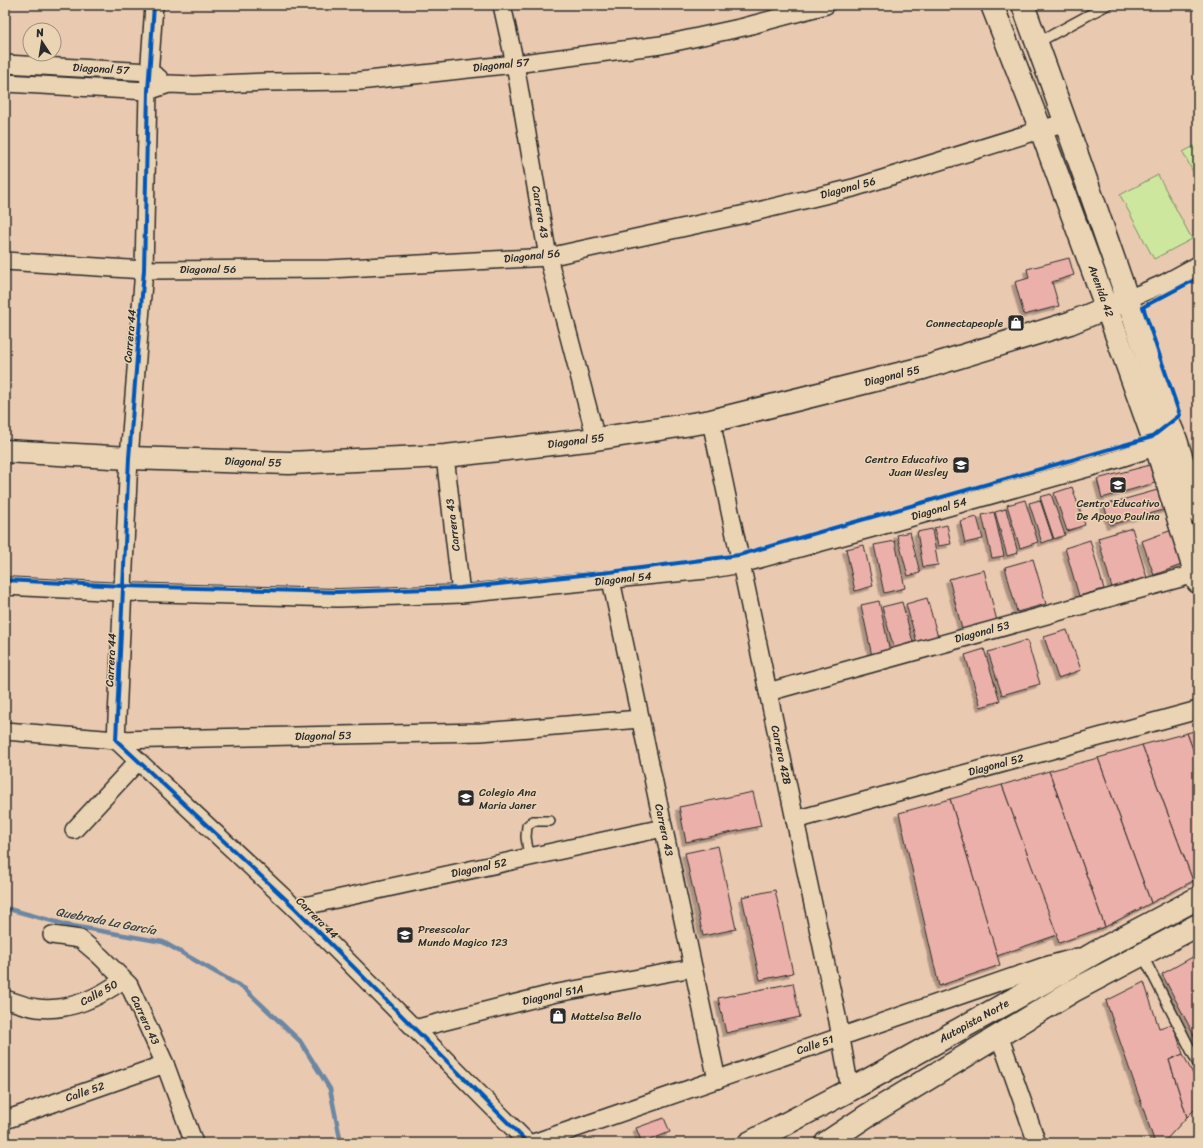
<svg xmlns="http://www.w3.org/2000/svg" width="1203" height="1148" viewBox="0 0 1203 1148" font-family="Sriracha,sans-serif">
  <defs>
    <filter id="shadow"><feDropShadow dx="-3.5" dy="3.5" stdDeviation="0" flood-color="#0004"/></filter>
  </defs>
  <rect width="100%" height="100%" fill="#eac9b1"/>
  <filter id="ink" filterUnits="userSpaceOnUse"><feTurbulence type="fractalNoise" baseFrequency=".025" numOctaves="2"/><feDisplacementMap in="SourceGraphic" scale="8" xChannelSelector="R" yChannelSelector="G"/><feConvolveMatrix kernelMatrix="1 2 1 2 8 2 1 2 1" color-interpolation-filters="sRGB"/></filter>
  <g filter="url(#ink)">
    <!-- green -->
    <g fill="#cde89e" stroke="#7c8a64">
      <path d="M1198 144V182L1183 152Z"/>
      <path d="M1158 175 1192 239 1154 259 1120 195Z"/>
    </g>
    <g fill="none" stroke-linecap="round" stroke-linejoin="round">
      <!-- stream -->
      <path stroke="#6c87a2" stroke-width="4.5" d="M5 908 67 925 163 942 245 989 300 1041 330 1089 341 1143"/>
    </g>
    <!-- building -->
    <g fill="#ebb0a9" stroke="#2b2b2b" filter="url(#shadow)">
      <path d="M1069 258 1074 275 1052 282 1059 306 1024 315 1015 282 1029 278 1027 269Z"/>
      <path d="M1150 465 1155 483 1102 498 1097 479Z"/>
      <path d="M1072 487 1085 525 1067 531 1054 493Z"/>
      <path d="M1161 489 1167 509 1110 525 1104 505Z"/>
      <path d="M1051 494 1065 535 1054 539 1040 497Z"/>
      <path d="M1025 500 1038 542 1020 548 1007 505Z"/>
      <path d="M1040 500 1053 539 1042 543 1029 503Z"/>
      <path d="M1006 509 1018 553 1007 556 995 512Z"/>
      <path d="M994 512 1004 556 992 558 982 515Z"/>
      <path d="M977 517 983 539 965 543 960 521Z"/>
      <path d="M947 525 951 544 938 546 934 528Z"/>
      <path d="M1132 528 1147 578 1112 588 1098 538Z"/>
      <path d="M932 529 938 565 923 567 917 532Z"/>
      <path d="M1172 530 1184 564 1154 575 1142 541Z"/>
      <path d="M910 532 920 573 908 576 897 535Z"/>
      <path d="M1090 540 1104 589 1079 596 1065 548Z"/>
      <path d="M895 541 905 588 884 593 874 545Z"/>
      <path d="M864 545 873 586 855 591 846 549Z"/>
      <path d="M1033 559 1046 604 1017 612 1005 567Z"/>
      <path d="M984 570 998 625 963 633 949 579Z"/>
      <path d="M927 598 938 637 917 643 906 604Z"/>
      <path d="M879 601 890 652 872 656 861 605Z"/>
      <path d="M902 602 913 642 894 648 882 607Z"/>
      <path d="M1067 630 1081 670 1058 678 1044 637Z"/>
      <path d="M1027 640 1040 684 1002 695 988 652Z"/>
      <path d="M984 649 1000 701 981 707 965 655Z"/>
      <path d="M1198 730V763L1187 733Z"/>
      <path d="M1187 733 1198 763V879L1193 881 1142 745Z"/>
      <path d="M1142 745 1193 881 1151 903 1098 758Z"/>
      <path d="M1098 758 1151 903 1105 927 1049 771Z"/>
      <path d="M1049 771 1105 927 1059 943 1002 785Z"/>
      <path d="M1002 785 1057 935 997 956 950 799Z"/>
      <path d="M753 792 761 826 686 842 679 807Z"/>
      <path d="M950 799 1000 965 939 986 899 813Z"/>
      <path d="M718 846 736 929 703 936 685 853Z"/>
      <path d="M775 890 793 973 760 980 742 897Z"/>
      <path d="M1198 954V1043L1162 974Z"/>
      <path d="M1144 982 1159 1028 1173 1024 1183 1054 1169 1060 1187 1117 1163 1143H1155L1106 1001Z"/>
      <path d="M793 983 800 1017 726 1033 718 998Z"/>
      <path d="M1183 1054 1198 1084V1106L1187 1117 1169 1060Z"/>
      <path d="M664 1118 670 1132 642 1143 636 1128Z"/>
    </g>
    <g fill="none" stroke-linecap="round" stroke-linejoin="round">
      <!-- lane casing -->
      <g stroke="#2b2b2b" stroke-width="12">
        <g id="lane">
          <path d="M1037 43 1107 5"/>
          <path d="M529 857 526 837 527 826 533 821H550"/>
          <path d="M1142 954 1198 1064"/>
        </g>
      </g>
      <!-- street casing -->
      <g stroke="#2b2b2b" stroke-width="20">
        <g id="street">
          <path d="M154 5 148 91 144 270 129 458 116 740 295 908 528 1143"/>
          <path d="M502 5 515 64 548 257 596 439"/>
          <path d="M5 64 150 72 159 78"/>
          <path d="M5 83 148 91 169 84 194 85 268 82 359 81 515 64 661 45 744 27 826 5"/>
          <path d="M5 261 144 270 329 269 548 257 750 213 853 188 1066 122"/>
          <path d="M1128 299 1165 283 1198 265"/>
          <path d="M711 421 795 820 838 1021 850 1090"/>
          <path d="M445 456 461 594"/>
          <path d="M611 580 717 1080"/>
          <path d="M5 586 123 592 338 598 461 594 706 570 741 564 891 523 1105 463 1168 443"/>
          <path d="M768 692 1195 574"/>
          <path d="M5 731 116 740 481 732 640 719"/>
          <path d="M795 820 1198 710"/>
          <path d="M74 830 138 761"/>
          <path d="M295 908 663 828"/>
          <path d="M52 935 80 939 100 956 129 985 165 1064 194 1143"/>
          <path d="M5 999C15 1002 27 1007 37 1008 69 1012 98 998 123 980"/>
          <path d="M414 1029 552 994 693 968"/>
          <path d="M999 1035 1037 1143"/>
          <path d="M5 1120 165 1064"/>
          <path d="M533 1143 1042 967 1078 957"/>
        </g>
      </g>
      <!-- secondary casing -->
      <g stroke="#2b2b2b" stroke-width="25">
        <g id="secondary">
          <path d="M992 5 1041 130 1107 309 1156 446 1198 582"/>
          <path d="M1023 5C1074 144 1123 283 1169 423L1176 440 1198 512"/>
          <path d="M5 451 129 458 289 463 445 456 596 439 711 421 923 368 1070 323 1128 299"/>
        </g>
      </g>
      <!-- primary casing -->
      <g stroke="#2b2b2b" stroke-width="25">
        <g id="primary">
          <path d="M749 1143 850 1090 1043 983 1098 951 1198 898"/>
          <path d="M826 1143 868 1115 1073 991 1198 925"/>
        </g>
      </g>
      <!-- lane -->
      <use href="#lane" stroke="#ead4b4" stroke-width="9"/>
      <!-- street -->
      <use href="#street" stroke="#ead4b4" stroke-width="17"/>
      <!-- secondary -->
      <use href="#secondary" stroke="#ead4b4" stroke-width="22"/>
      <!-- primary -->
      <use href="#primary" stroke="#ead4b4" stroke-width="22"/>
      <!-- cycleway casing -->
      <g stroke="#ead4b4" stroke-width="6">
        <g id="cycleway">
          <path d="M154 5 148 91 144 270 129 458 116 740 295 908 528 1143"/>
          <path d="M5 580 123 586 337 592 460 588 610 572 739 555 1152 437 1180 415 1143 307 1198 278"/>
        </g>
      </g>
      <!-- cycleway -->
      <use href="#cycleway" stroke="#0057b8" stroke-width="4"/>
    </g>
  </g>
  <!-- icons -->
  <defs>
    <g id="shop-square" transform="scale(0.9)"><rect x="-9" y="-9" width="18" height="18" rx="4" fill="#2b2b2b" stroke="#ead4b4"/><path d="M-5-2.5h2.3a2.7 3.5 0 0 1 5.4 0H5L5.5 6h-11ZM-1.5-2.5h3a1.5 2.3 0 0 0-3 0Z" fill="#fff"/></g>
    <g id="school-square" transform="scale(0.9)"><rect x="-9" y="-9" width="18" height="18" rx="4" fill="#2b2b2b" stroke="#ead4b4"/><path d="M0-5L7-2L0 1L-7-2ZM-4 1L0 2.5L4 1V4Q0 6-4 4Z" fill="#fff"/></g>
  </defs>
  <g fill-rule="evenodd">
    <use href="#shop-square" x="1016" y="323"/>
    <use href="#school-square" x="961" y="465"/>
    <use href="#school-square" x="1118" y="485"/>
    <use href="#school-square" x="466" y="798"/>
    <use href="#school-square" x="405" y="935"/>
    <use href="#shop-square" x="558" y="1016"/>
  </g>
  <g text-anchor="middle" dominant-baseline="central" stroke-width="3" stroke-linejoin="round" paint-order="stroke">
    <!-- street labels -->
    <g font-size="11" fill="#2b2b2b" stroke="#ead4b4">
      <text transform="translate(501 65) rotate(-6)">Diagonal 57</text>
      <text transform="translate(101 69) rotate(3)">Diagonal 57</text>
      <text transform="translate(848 188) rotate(-15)">Diagonal 56</text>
      <text transform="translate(540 212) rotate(80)">Carrera 43</text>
      <text transform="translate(532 256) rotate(-6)">Diagonal 56</text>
      <text x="208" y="269">Diagonal 56</text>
      <text transform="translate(1101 291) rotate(70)">Avenida 42</text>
      <text transform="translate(130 336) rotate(-85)">Carrera 44</text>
      <text transform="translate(892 376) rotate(-14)">Diagonal 55</text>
      <text transform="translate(576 441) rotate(-7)">Diagonal 55</text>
      <text transform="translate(253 462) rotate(2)">Diagonal 55</text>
      <text transform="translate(939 509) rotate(-16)">Diagonal 54</text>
      <text transform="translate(453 525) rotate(-97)">Carrera 43</text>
      <text transform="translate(623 579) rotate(-6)">Diagonal 54</text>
      <text transform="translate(982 632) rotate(-15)">Diagonal 53</text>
      <text transform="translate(111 660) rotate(-87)">Carrera 44</text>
      <text transform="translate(323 736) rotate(-1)">Diagonal 53</text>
      <text transform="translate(781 755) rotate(78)">Carrera 42B</text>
      <text transform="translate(996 765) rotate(-15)">Diagonal 52</text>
      <text transform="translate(664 830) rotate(78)">Carrera 43</text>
      <text transform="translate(479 868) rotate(-12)">Diagonal 52</text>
      <text transform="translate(317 918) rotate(45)">Carrera 44</text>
      <text transform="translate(99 993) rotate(-29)">Calle 50</text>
      <text transform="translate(553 995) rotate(-12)">Diagonal 51A</text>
      <text transform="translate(145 1020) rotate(65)">Carrera 43</text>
      <text transform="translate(974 1021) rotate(-29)">Autopista Norte</text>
      <text transform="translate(815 1045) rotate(-19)">Calle 51</text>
      <text transform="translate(85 1092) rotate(-19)">Calle 52</text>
    </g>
    <!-- poi labels -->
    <g font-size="11" fill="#2b2b2b" stroke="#ead4b4" text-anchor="start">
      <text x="1003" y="323" text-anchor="end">Connectapeople</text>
      <text x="948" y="459" text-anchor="end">Centro Educativo<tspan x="948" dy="13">Juan Wesley</tspan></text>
      <text x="1118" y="503" text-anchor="middle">Centro Educativo<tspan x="1118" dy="13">De Apoyo Paulina</tspan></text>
      <text x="479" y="792">Colegio Ana<tspan x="479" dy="13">Maria Janer</tspan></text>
      <text x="418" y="929">Preescolar<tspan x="418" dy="13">Mundo Magico 123</tspan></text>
      <text x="571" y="1016">Mattelsa Bello</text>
    </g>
    <!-- water labels -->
    <g font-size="12" font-style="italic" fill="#3b4249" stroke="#ead4b4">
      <text transform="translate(106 921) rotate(11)">Quebrada La García</text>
    </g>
  </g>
  <!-- margin -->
  <rect width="1203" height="1148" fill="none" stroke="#ead4b4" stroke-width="20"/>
  <rect x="10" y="10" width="1183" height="1128" fill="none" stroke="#2b2b2b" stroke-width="1.5" filter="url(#ink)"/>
  <!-- north arrow -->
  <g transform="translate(42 42) rotate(348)"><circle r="19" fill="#ead4b4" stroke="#9e907d"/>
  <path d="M0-3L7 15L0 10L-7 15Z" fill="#2b2b2b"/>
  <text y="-6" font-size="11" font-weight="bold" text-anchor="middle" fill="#2b2b2b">N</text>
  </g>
</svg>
